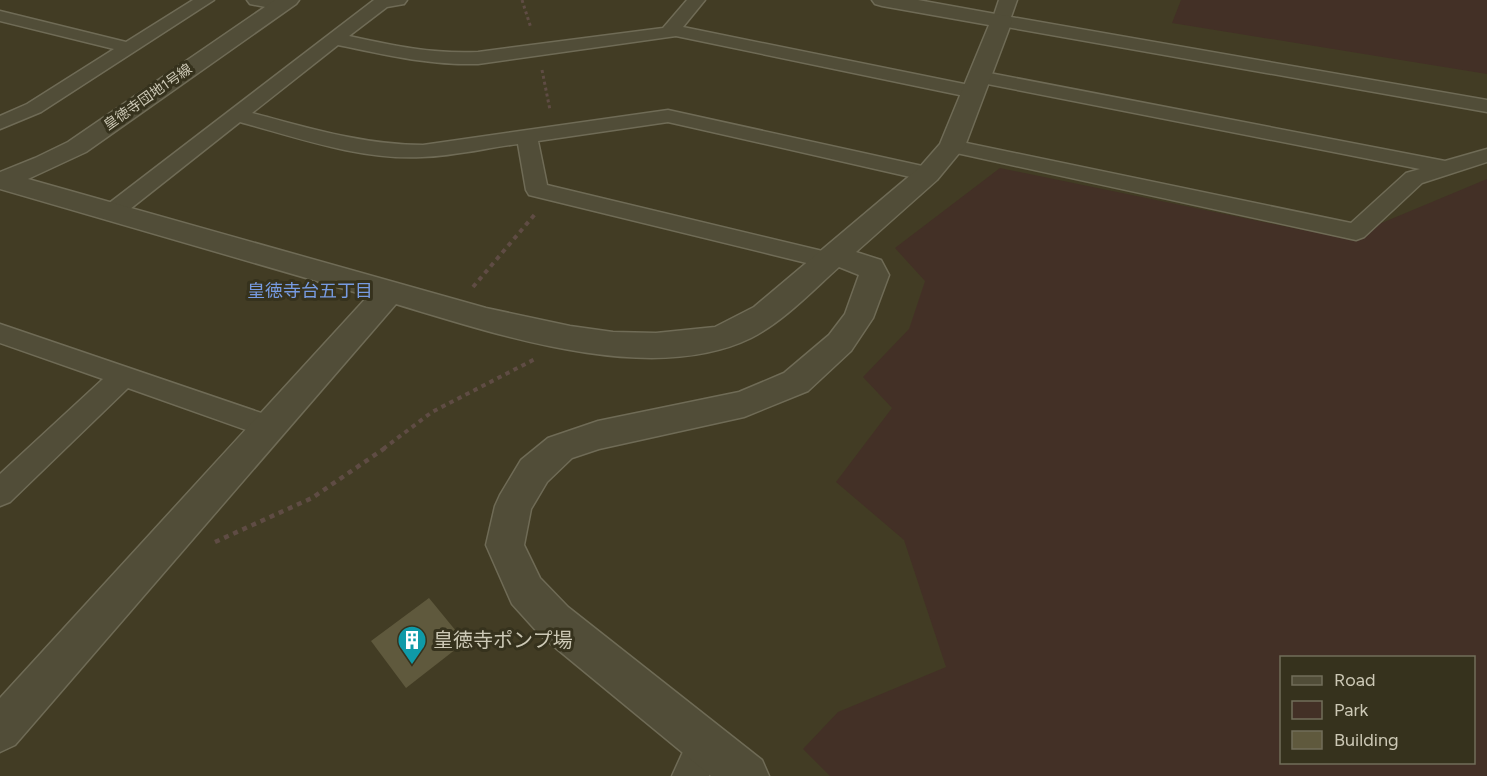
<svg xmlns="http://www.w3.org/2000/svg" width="1487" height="776" viewBox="0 0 1487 776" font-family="Figtree,'Noto Sans JP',sans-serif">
  <rect width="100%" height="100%" fill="#423c24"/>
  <!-- green -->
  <g fill="#433026" fill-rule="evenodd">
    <path d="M1181 0H1487V74L1172 23Z"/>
    <path d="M1000 168 1308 231 1372 227 1487 179V776H830L803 749 838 712 946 667 904 540 836 482 892 408 863 377 909 329 925 281 895 248ZM1282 658H1474V762H1282Z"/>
  </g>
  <!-- building -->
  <path fill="#5f593d" d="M429 598 465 642 406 688 371 641Z"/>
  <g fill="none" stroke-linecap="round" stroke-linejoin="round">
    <!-- minor casing -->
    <g stroke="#6f6b56" stroke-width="3">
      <g id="minor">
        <path d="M193 0H214L41 112 0 129V116L27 104 114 49 0 21V11L126 42Z"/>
        <path d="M247 0H282L290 5 287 9 281 10 250 4Z"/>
        <path d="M374 0H407L404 4 387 7 349 36C394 46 432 54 478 52L663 28 687 0H705L683 27 974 86 981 88 984 92 981 96 974 98 676 36 478 64C427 65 387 55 338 45L252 113C309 128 364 145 423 145L668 110 936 169 939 174 936 179 928 181 668 122 538 141 547 185 835 254 839 260 835 266 827 268 529 195 526 190 518 144C486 148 454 156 422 157 360 160 299 138 240 122L120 217 112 219 104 217 101 212 104 207Z"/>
        <path d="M999 0H1017L1011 17 1487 100V112L1001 26 995 25 992 21Z"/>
        <path d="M979 71 1445 161 1487 149V162L1422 183 1364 237 1356 240 952 152 945 150 942 146 945 142 952 140 1351 223 1406 173 1420 169 972 81 969 77 972 73Z"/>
        <path d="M0 324 279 419 283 427 279 435 269 438 128 388 10 502 0 506V474L103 379 0 343Z"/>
        <path d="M705 727 718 732 723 745 709 776H672L692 732Z"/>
      </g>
    </g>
    <!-- tertiary casing -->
    <g stroke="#6f6b56" stroke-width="3">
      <path id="tertiary" d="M275 0H299L296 4 86 152 28 179 486 308 570 326 613 332 656 333 715 327 754 307 919 168 940 144 989 25 882 6 875 4 872 0H918L1001 15 1009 16 1012 21 965 146 937 180 856 252 881 260 889 275 873 318 851 351 808 391 744 417 599 449 572 458 547 482 531 509 524 545 540 578 568 607 762 760 769 776H711L540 635 512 604 486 545 495 506 500 495 521 460 548 438 598 421 739 392 784 373 829 335 845 314 859 275 839 267C811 292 784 321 751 338 651 387 496 334 396 304L15 745 0 752V698L368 296 0 189V172L35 158 68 142Z"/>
    </g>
    <!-- path-far2 -->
    <g stroke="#5f4c44" stroke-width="3" stroke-dasharray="3 3" stroke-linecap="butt">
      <path d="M522 0 531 28"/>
      <path d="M542 70 550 110"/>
    </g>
    <!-- path-far1 -->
    <g stroke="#5f4c44" stroke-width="4" stroke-dasharray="4.5 4.5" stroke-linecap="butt">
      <path d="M473 287 536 213"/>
      <path d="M383 449 432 412 535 359"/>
    </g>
    <!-- path -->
    <path stroke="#5f4c44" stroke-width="4.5" stroke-dasharray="5 5" stroke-linecap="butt" d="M215 542 312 498 385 448"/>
    <!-- minor -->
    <use href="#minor" fill="#514d38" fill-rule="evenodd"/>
    <!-- tertiary -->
    <use href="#tertiary" fill="#514d38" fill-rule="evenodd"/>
  </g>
  <!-- icons -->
  <defs>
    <g id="building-pin" transform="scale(1.5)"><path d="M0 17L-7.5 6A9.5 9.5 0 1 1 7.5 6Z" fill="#0f9aa8" stroke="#36321d"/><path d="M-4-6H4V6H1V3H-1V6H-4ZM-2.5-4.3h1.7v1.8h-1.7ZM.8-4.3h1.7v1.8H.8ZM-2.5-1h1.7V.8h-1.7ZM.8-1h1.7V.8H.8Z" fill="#fff"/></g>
  </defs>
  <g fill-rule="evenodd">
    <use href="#building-pin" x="412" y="640"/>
  </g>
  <g text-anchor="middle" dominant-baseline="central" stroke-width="6" stroke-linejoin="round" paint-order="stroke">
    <!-- far-street labels -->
    <g font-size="14" fill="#ccc8b5" stroke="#36321d">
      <text transform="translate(148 97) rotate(-35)">皇徳寺団地1号線</text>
    </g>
    <!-- neighbourhood labels -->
    <g font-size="18" fill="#779be1" stroke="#36321d">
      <text x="310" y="291">皇徳寺台五丁目</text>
    </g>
    <!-- near-poi labels -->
    <g font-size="20" fill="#ccc8b5" stroke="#36321d" text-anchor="start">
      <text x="433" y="640">皇徳寺ポンプ場</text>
    </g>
  </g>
  <!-- legend -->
  <rect x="1280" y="656" width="195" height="108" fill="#36321d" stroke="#726e5a" stroke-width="1.5"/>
  <rect x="1292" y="676" width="30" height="9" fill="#514d38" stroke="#726e5a" stroke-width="1.5"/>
  <text x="1334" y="686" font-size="18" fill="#ccc8b5">Road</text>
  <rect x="1292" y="701" width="30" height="18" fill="#433026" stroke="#726e5a" stroke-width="1.5"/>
  <text x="1334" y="716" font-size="18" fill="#ccc8b5">Park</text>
  <rect x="1292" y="731" width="30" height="18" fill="#5f593d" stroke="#726e5a" stroke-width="1.5"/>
  <text x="1334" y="746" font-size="18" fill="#ccc8b5">Building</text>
</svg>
